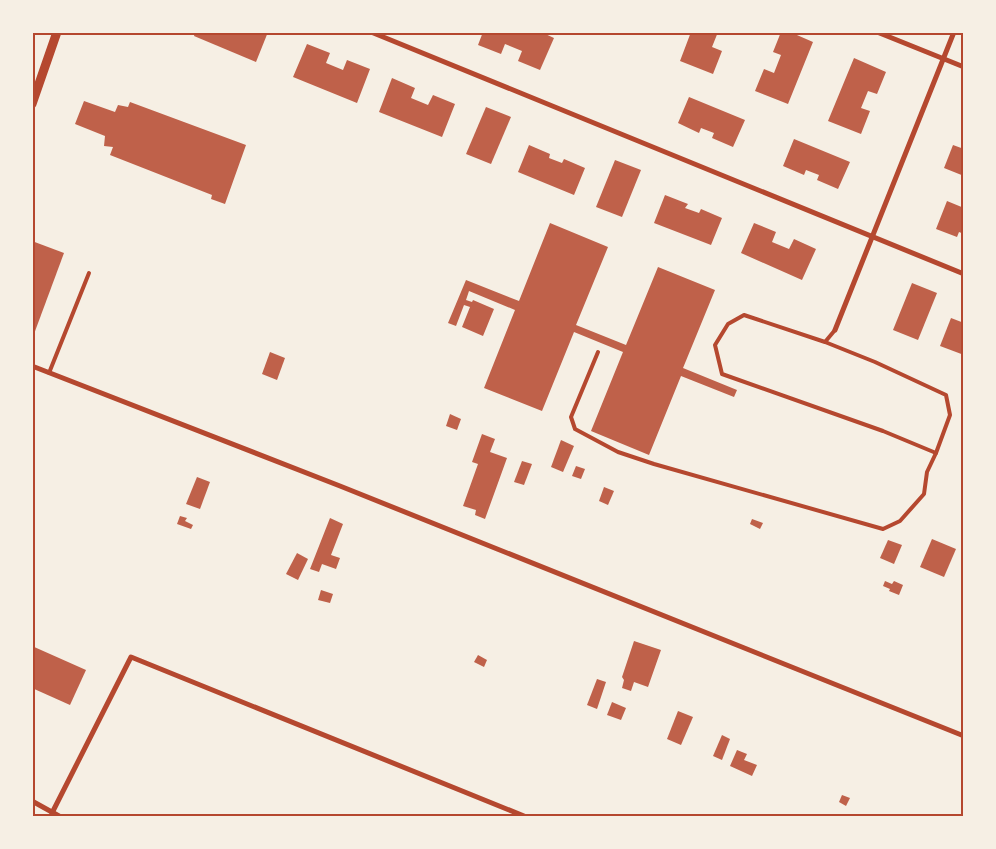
<svg xmlns="http://www.w3.org/2000/svg" width="996" height="849" viewBox="0 0 996 849" font-family="Ubuntu,sans-serif">
  <rect width="100%" height="100%" fill="#f6efe4"/>
  <!-- building -->
  <g fill="#bf614a">
    <path d="M195 32H268L256 62 194 36Z"/>
    <path d="M483 32H541L554 38 540 70 518 61 522 51 505 44 501 54 478 45Z"/>
    <path d="M691 32H718L712 47 722 51 713 74 680 61Z"/>
    <path d="M781 32H790L813 42 788 104 755 91 764 69 774 73 781 55 773 52Z"/>
    <path d="M307 44 330 53 326 63 343 70 347 60 370 69 357 103 293 77Z"/>
    <path d="M854 58 886 72 877 94 868 91 861 108 870 111 861 134 828 121Z"/>
    <path d="M392 78 415 88 411 98 428 105 433 95 455 104 442 137 379 112Z"/>
    <path d="M689 97 745 120 733 147 712 138 714 133 701 128 699 133 678 123Z"/>
    <path d="M84 101 115 112 118 105 128 107 130 102 246 145 225 204 211 199 212 195 110 155 113 147 104 146 105 136 75 124Z"/>
    <path d="M486 107 511 117 491 164 466 154Z"/>
    <path d="M794 139 850 162 838 189 817 180 819 175 806 170 804 175 783 166Z"/>
    <path d="M529 145 550 154 549 158 562 163 564 159 585 168 574 195 518 172Z"/>
    <path d="M953 145 964 149V176L944 168Z"/>
    <path d="M615 160 641 170 622 217 596 207Z"/>
    <path d="M665 195 688 204 685 208 699 213 701 209 722 218 711 245 654 223Z"/>
    <path d="M947 201 964 208V234L959 232 957 237 936 229Z"/>
    <path d="M550 223 608 247 576 325 626 345 658 267 715 290 683 368 737 390 734 397 681 376 649 455 591 431 623 352 574 332 542 411 484 388 515 310 469 291 466 300 472 302 473 300 494 309 483 336 462 327 470 307 464 305 456 326 448 323 466 280 519 301Z"/>
    <path d="M754 223 776 232 772 242 789 249 794 239 816 249 802 280 741 253Z"/>
    <path d="M32 241 64 253 34 334 32 333Z"/>
    <path d="M912 283 937 293 918 340 893 330Z"/>
    <path d="M951 318 964 323V355L940 346Z"/>
    <path d="M270 352 285 358 277 380 262 374Z"/>
    <path d="M450 414 461 419 457 430 446 426Z"/>
    <path d="M482 434 495 439 490 452 507 458 485 519 475 515 476 510 463 506 478 464 472 462Z"/>
    <path d="M561 440 574 446 563 472 551 467Z"/>
    <path d="M522 461 532 464 524 485 514 482Z"/>
    <path d="M576 466 585 469 581 479 572 476Z"/>
    <path d="M197 477 210 482 200 509 186 504Z"/>
    <path d="M604 487 614 491 608 505 599 501Z"/>
    <path d="M180 516 187 518 185 521 193 525 191 529 177 524Z"/>
    <path d="M330 518 343 524 331 555 340 558 336 569 322 564 319 572 310 569Z"/>
    <path d="M752 519 763 523 760 529 750 524Z"/>
    <path d="M932 539 956 549 944 577 920 567Z"/>
    <path d="M888 540 902 545 894 564 880 558Z"/>
    <path d="M297 553 308 559 298 580 286 574Z"/>
    <path d="M885 581 892 584 894 581 903 585 899 595 889 591 890 589 883 586Z"/>
    <path d="M321 590 333 594 330 603 318 600Z"/>
    <path d="M634 641 661 650 648 687 634 682 631 691 622 688 624 680 622 677Z"/>
    <path d="M32 646 86 670 70 705 32 688Z"/>
    <path d="M478 655 487 660 484 667 474 662Z"/>
    <path d="M597 679 606 682 597 709 587 705Z"/>
    <path d="M612 702 626 708 621 720 607 715Z"/>
    <path d="M678 711 693 717 681 745 667 739Z"/>
    <path d="M722 735 730 739 722 760 713 756Z"/>
    <path d="M737 750 747 754 744 760 757 765 752 776 730 766Z"/>
    <path d="M842 795 850 798 846 806 839 802Z"/>
  </g>
  <g fill="none" stroke-linecap="round" stroke-linejoin="round">
    <!-- service -->
    <g stroke="#b5482f" stroke-width="4">
      <path d="M825 342 875 362 946 395 950 415 936 453 883 431 722 374 715 345 728 324 744 315 825 342 835 330"/>
      <path d="M598 352 571 417 575 429 618 452 654 464 883 529 900 521 924 494 927 472 936 453"/>
      <path d="M49 373 89 273"/>
    </g>
    <!-- minor -->
    <g stroke="#b5482f" stroke-width="5">
      <path d="M371 32 964 274"/>
      <path d="M877 32 964 67"/>
      <path d="M835 330 954 32"/>
      <path d="M32 366 340 486 964 736"/>
      <path d="M32 801 59 816"/>
      <path d="M52 813 131 657 524 816"/>
    </g>
    <!-- tertiary -->
    <path stroke="#b5482f" stroke-width="9" d="M32 104 57 32"/>
  </g>
  <!-- border -->
  <rect width="996" height="849" fill="none" stroke="#f6efe4" stroke-width="68"/>
  <rect x="34" y="34" width="928" height="781" fill="none" stroke="#b5482f" stroke-width="2"/>
</svg>
